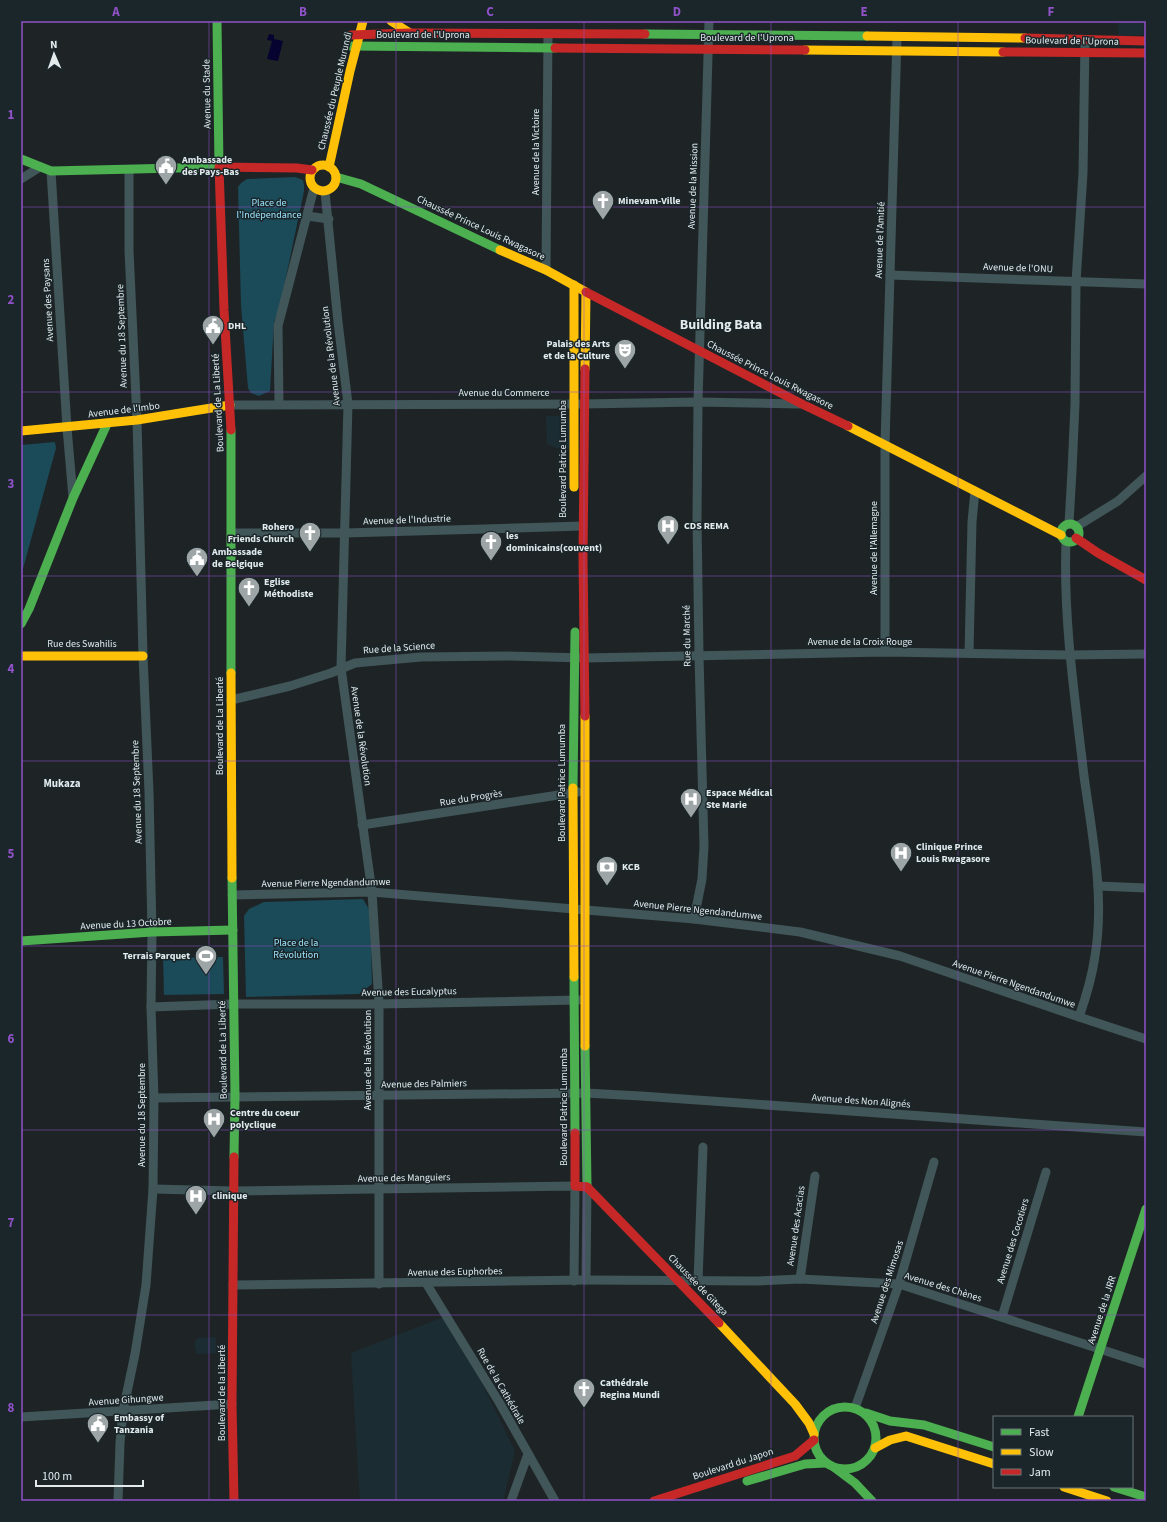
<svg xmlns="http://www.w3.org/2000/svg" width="1167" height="1522" viewBox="0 0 1167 1522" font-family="'Source Sans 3',sans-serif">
  <rect width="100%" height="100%" fill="#1e2426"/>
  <!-- built -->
  <g fill="#1b2d33">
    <path d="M1118 21H1143L1144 35 1119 36Z"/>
    <path d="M546 416H563L575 422 579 449 556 448 547 444Z"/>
    <path d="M444 1317 482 1383 515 1451 503 1501H360L351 1353Z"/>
    <path d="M216 1337V1353L197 1354 194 1344 197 1338Z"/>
  </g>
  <!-- green -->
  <g fill="#1b4a58">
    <path d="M295 177 303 180 304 185V191L280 306 274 322 270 391 259 396 251 393 248 388 241 306 238 187 241 183 247 179Z"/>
    <path d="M55 442 56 448 21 576V445Z"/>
    <path d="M363 899 370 911 372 984 359 994 246 997 244 916 249 909 264 902Z"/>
    <path d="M223 957 224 994 164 995 163 958Z"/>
  </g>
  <!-- water -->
  <path fill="#060331" d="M269 34 274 35V39L283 41 278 61 267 59 272 41 267 40Z"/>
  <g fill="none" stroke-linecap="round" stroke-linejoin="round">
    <!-- street -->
    <g stroke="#405658" stroke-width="9">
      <path d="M51 171 67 428 73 497"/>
      <path d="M21 179 40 167"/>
      <path d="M325 192 338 322 348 404 341 668 372 892 379 1004V1284"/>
      <path d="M307 216 329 219"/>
      <path d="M546 270 548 34"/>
      <path d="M890 275 1146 284"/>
      <path d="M279 404 278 326 314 188"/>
      <path d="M230 405 583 404 698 402 800 404"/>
      <path d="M1069 524 1072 471 1075 404 1076 282 1083 173 1085 40"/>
      <path d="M1076 527 1118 501 1146 476"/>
      <path d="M232 533H345L583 526"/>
      <path d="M1066 541C1063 619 1075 698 1084 776 1092 835 1105 896 1095 956 1092 977 1086 997 1079 1017"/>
      <path d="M885 652V444L897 37"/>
      <path d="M969 653 972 522 975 491"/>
      <path d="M231 700 290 686 331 673 355 663 421 657 508 656 585 658 885 652 1069 655 1146 654"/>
      <path d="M362 825 578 792"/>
      <path d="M1098 886 1146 888"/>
      <path d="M232 895 372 892 694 919 800 932 900 956 1079 1017 1146 1039"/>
      <path d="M694 919 702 879 704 846 699 656 697 520 698 402 709 21"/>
      <path d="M151 1007 233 1004H379L579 1000"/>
      <path d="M154 1098 585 1093 641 1096 1146 1132"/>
      <path d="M153 1189 234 1191 575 1186 574 1281"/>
      <path d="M800 1279 815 1176"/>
      <path d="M586 1280 587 1187"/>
      <path d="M698 1281 703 1147"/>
      <path d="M426 1283 499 1402 555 1501"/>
      <path d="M233 1285 586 1280 756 1281 800 1279 899 1284 1146 1364"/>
      <path d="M1002 1317 1046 1172"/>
      <path d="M855 1408 899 1284 934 1162"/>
      <path d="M21 1417 232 1404"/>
      <path d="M118 1501 120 1443 123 1411 135 1354 146 1285 153 1189 154 1098 151 1007 152 932 149 792 143 656 137 420 129 251V170"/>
      <path d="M511 1501 528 1454"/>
    </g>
    <!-- fast -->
    <g stroke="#4caf50" stroke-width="9">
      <path d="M217 21 219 167"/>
      <path d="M645 34 867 36"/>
      <path d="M350 46 555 48"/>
      <path d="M21 159 51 171 219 167"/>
      <path d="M336 177 361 184 500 250"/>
      <path d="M231 430V673"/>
      <circle cx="1070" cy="533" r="9"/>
      <path d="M21 624 29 609 73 498 107 424"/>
      <path d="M573 788 575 632"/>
      <path d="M232 878 235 1096 234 1157"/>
      <path d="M21 941 152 932 233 930"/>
      <path d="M574 977 575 1133"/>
      <path d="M585 1046 587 1187"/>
      <circle cx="845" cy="1438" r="31"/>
      <path d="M866 1413 890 1421 924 1425 994 1447"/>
      <path d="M1078 1417 1146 1209"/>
      <path d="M835 1468 855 1483 872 1501"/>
      <path d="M747 1481 805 1464 826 1463"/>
      <path d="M1114 1487 1146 1497"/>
    </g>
    <!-- slow -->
    <g stroke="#ffc107" stroke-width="9">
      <path d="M391 21 410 33"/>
      <path d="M867 36 1025 38"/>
      <path d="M805 50 1003 52"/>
      <circle cx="323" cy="178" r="13"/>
      <path d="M329 167 350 71 363 21"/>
      <path d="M500 250 546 270 586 292 585 369"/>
      <path d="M574 285V487"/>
      <path d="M848 426 1061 535"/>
      <path d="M21 431 137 420 230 405"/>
      <path d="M21 656H143"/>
      <path d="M231 673 232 878"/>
      <path d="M585 716V1046"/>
      <path d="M573 788 574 977"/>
      <path d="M719 1323 795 1404 809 1423 814 1434"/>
      <path d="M875 1448 890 1440 906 1436 994 1464"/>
      <path d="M1064 1487 1107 1501"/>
    </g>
    <!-- jam -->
    <g stroke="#c62828" stroke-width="9">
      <path d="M351 35 410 33 645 34"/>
      <path d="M1025 38 1146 41"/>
      <path d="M555 48 805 50"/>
      <path d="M1003 52 1146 53"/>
      <path d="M586 292 802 404 848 426"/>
      <path d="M585 369 583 557 585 716"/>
      <path d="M231 430 224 310 219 167 297 168 312 170"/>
      <path d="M1076 538 1098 553 1146 580"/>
      <path d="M575 1133V1186L587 1187"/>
      <path d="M587 1187 719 1323"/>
      <path d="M234 1501 232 1404 234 1157"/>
      <path d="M654 1501 795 1456 814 1440"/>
    </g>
  </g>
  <!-- grid -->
  <path fill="none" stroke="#9052c8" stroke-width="1" stroke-opacity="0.55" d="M209 21V1501M396 21V1501M584 21V1501M771 21V1501M958 21V1501M21 207H1146M21 392H1146M21 576H1146M21 761H1146M21 946H1146M21 1130H1146M21 1315H1146"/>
  <!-- icons -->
  <defs>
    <g id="civic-pin" transform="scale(1.15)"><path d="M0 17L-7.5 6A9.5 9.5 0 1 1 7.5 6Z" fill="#9da5a7" stroke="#1a262a"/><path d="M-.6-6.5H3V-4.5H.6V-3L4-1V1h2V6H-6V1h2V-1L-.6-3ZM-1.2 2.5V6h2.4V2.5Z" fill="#fff"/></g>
    <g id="church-pin" transform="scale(1.15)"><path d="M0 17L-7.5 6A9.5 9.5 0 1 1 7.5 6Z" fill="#9da5a7" stroke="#1a262a"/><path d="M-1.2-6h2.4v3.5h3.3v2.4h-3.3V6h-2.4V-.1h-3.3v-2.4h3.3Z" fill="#fff"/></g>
    <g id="theatre-pin" transform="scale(1.15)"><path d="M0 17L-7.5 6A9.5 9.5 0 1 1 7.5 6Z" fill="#9da5a7" stroke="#1a262a"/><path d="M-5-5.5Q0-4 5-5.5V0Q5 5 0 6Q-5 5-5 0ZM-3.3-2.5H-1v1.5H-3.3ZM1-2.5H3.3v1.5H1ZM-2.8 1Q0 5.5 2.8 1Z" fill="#fff"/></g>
    <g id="hospital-pin" transform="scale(1.15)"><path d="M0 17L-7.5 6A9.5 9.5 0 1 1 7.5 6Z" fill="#9da5a7" stroke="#1a262a"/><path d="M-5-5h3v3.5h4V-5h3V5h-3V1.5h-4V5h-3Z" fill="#fff"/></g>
    <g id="bank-pin" transform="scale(1.15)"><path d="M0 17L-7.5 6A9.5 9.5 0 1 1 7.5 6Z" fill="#9da5a7" stroke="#1a262a"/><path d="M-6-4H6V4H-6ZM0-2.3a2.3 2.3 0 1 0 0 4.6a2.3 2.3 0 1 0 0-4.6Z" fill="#fff"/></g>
    <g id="stadium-pin" transform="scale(1.15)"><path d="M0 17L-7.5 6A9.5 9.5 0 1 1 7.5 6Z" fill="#9da5a7" stroke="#1a262a"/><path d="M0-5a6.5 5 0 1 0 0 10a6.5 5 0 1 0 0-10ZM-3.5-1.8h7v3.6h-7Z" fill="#fff"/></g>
  </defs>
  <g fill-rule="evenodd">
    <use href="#civic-pin" x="166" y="166"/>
    <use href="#church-pin" x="603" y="201"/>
    <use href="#civic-pin" x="213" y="326"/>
    <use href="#theatre-pin" x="625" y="350"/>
    <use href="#hospital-pin" x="668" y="526"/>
    <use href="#church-pin" x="310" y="533"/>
    <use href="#church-pin" x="491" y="542"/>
    <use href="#civic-pin" x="197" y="558"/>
    <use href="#church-pin" x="249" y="588"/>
    <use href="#hospital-pin" x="691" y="799"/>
    <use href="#hospital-pin" x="901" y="853"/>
    <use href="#bank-pin" x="607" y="867"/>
    <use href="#stadium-pin" x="206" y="956"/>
    <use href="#hospital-pin" x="214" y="1119"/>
    <use href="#hospital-pin" x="196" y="1196"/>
    <use href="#church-pin" x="584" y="1389"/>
    <use href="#civic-pin" x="98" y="1424"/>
  </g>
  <g text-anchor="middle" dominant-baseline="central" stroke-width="3" stroke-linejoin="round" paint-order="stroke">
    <!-- street labels -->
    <g font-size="10" fill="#e2eaec" stroke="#1a262a">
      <text x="423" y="35">Boulevard de l'Uprona</text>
      <text x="747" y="38">Boulevard de l'Uprona</text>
      <text transform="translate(1072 41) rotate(1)">Boulevard de l'Uprona</text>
      <text transform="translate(335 91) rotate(-77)">Chaussée du Peuple Murundi</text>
      <text transform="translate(207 94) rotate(-91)">Avenue du Stade</text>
      <text transform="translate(536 152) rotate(-90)">Avenue de la Victoire</text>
      <text transform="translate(693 186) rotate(-88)">Avenue de la Mission</text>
      <text transform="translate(481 228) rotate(25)">Chaussée Prince Louis Rwagasore</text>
      <text transform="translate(880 240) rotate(-88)">Avenue de l'Amitié</text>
      <text transform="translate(1018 268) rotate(2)">Avenue de l'ONU</text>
      <text transform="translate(48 300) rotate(-93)">Avenue des Paysans</text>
      <text transform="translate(122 336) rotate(-92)">Avenue du 18 Septembre</text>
      <text transform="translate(331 356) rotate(-97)">Avenue de la Révolution</text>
      <text transform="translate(770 375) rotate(27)">Chaussée Prince Louis Rwagasore</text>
      <text x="504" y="393">Avenue du Commerce</text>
      <text transform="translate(218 403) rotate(-93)">Boulevard de La Liberté</text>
      <text transform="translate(124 410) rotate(-7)">Avenue de l'Imbo</text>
      <text transform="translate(563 459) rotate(-90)">Boulevard Patrice Lumumba</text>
      <text transform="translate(407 520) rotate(-2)">Avenue de l'Industrie</text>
      <text transform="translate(874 548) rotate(-90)">Avenue de l'Allemagne</text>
      <text transform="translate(687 636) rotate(-91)">Rue du Marché</text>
      <text x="860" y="642">Avenue de la Croix Rouge</text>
      <text x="82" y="644">Rue des Swahilis</text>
      <text transform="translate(399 648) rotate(-4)">Rue de la Science</text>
      <text transform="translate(220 726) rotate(-90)">Boulevard de La Liberté</text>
      <text transform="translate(361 736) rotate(82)">Avenue de la Révolution</text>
      <text transform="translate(562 783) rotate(-90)">Boulevard Patrice Lumumba</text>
      <text transform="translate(137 792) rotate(-92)">Avenue du 18 Septembre</text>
      <text transform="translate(471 798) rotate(-9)">Rue du Progrès</text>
      <text transform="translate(326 883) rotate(-1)">Avenue Pierre Ngendandumwe</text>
      <text transform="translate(698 910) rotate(6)">Avenue Pierre Ngendandumwe</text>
      <text transform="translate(126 924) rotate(-3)">Avenue du 13 Octobre</text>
      <text transform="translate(1014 984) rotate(19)">Avenue Pierre Ngendandumwe</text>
      <text transform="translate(409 992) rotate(-1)">Avenue des Eucalyptus</text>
      <text transform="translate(223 1050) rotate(-91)">Boulevard de La Liberté</text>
      <text transform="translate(368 1060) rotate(-90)">Avenue de la Révolution</text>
      <text transform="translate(424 1084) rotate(-1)">Avenue des Palmiers</text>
      <text transform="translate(861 1101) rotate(4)">Avenue des Non Alignés</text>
      <text transform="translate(564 1107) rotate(-90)">Boulevard Patrice Lumumba</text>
      <text transform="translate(142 1115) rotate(-90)">Avenue du 18 Septembre</text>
      <text transform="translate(404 1178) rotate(-1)">Avenue des Manguiers</text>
      <text transform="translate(796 1226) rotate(-82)">Avenue des Acacias</text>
      <text transform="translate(1013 1241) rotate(-73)">Avenue des Cocotiers</text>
      <text transform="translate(455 1272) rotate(-1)">Avenue des Euphorbes</text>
      <text transform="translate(887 1282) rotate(-72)">Avenue des Mimosas</text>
      <text transform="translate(698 1285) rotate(46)">Chaussée de Gitega</text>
      <text transform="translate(943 1287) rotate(17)">Avenue des Chènes</text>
      <text transform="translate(1102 1310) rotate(-72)">Avenue de la JRR</text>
      <text transform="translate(501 1386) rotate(60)">Rue de la Cathédrale</text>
      <text transform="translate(222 1393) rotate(-90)">Boulevard de la Liberté</text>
      <text transform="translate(126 1400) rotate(-4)">Avenue Gihungwe</text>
      <text transform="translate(733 1464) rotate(-18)">Boulevard du Japon</text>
    </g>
    <!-- poi labels -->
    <g font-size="10" font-weight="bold" fill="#e2eaec" stroke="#1a262a" text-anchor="start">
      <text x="182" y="160">Ambassade<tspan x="182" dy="12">des Pays-Bas</tspan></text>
      <text x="618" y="201">Minevam-Ville</text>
      <text x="228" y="326">DHL</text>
      <text x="610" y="344" text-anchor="end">Palais des Arts<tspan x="610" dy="12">et de la Culture</tspan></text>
      <text x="684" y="526">CDS REMA</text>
      <text x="294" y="527" text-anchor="end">Rohero<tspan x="294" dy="12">Friends Church</tspan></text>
      <text x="506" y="536">les<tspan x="506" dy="12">dominicains(couvent)</tspan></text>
      <text x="212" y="552">Ambassade<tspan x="212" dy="12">de Belgique</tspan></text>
      <text x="264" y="582">Eglise<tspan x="264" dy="12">Méthodiste</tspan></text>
      <text x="706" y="793">Espace Médical<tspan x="706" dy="12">Ste Marie</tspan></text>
      <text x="916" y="847">Clinique Prince<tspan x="916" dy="12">Louis Rwagasore</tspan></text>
      <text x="622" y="867">KCB</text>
      <text x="190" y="956" text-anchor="end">Terrais Parquet</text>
      <text x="230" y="1113">Centre du coeur<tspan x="230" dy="12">polyclique</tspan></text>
      <text x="212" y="1196">clinique</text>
      <text x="600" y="1383">Cathédrale<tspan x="600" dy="12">Regina Mundi</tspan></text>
      <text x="114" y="1418">Embassy of<tspan x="114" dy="12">Tanzania</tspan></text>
    </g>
    <!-- park labels -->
    <g font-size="10" fill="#9be4fd" stroke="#1a262a">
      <text x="269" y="203">Place de<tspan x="269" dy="12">l'Indépendance</tspan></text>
      <text x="296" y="943">Place de la<tspan x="296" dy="12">Révolution</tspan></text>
    </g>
    <!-- neighbourhood labels -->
    <g font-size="11" font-weight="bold" fill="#e2eaec" stroke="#1a262a">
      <text x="62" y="783">Mukaza</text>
    </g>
    <!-- district labels -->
    <g font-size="14" font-weight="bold" fill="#e2eaec" stroke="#1a262a">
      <text x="721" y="325">Building Bata</text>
    </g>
  </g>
  <!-- border -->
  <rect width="1167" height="1522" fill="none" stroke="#1a262a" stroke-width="44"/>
  <!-- legend -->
  <rect x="993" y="1416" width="140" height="72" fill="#1a262a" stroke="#6a7478"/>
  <rect x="1001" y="1429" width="20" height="6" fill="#4caf50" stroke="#6a7478"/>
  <text x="1029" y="1436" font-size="12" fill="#e2eaec">Fast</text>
  <rect x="1001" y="1449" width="20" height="6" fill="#ffc107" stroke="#6a7478"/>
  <text x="1029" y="1456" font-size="12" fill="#e2eaec">Slow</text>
  <rect x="1001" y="1469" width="20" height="6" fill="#c62828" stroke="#6a7478"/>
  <text x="1029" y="1476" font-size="12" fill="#e2eaec">Jam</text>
  <!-- north arrow -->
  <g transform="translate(54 54) rotate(358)" stroke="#1a262a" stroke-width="3" paint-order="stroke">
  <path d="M0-3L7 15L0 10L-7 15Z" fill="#e2eaec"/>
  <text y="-6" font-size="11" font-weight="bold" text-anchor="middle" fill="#e2eaec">N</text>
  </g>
  <!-- scale -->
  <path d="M36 1480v6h107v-6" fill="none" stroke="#e2eaec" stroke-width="2"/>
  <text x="42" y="1480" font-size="12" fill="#e2eaec" stroke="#1a262a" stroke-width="3" paint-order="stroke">100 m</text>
  <rect x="22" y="22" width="1123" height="1478" fill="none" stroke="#9052c8" stroke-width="1.5"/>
  <g font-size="13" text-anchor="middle" font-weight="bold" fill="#9052c8">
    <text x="116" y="16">A</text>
    <text x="303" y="16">B</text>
    <text x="490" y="16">C</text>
    <text x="677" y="16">D</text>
    <text x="864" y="16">E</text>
    <text x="1051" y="16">F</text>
    <text x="11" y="119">1</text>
    <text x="11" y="304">2</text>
    <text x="11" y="488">3</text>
    <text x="11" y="673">4</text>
    <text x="11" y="858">5</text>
    <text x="11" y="1043">6</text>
    <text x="11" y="1227">7</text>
    <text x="11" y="1412">8</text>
  </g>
</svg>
